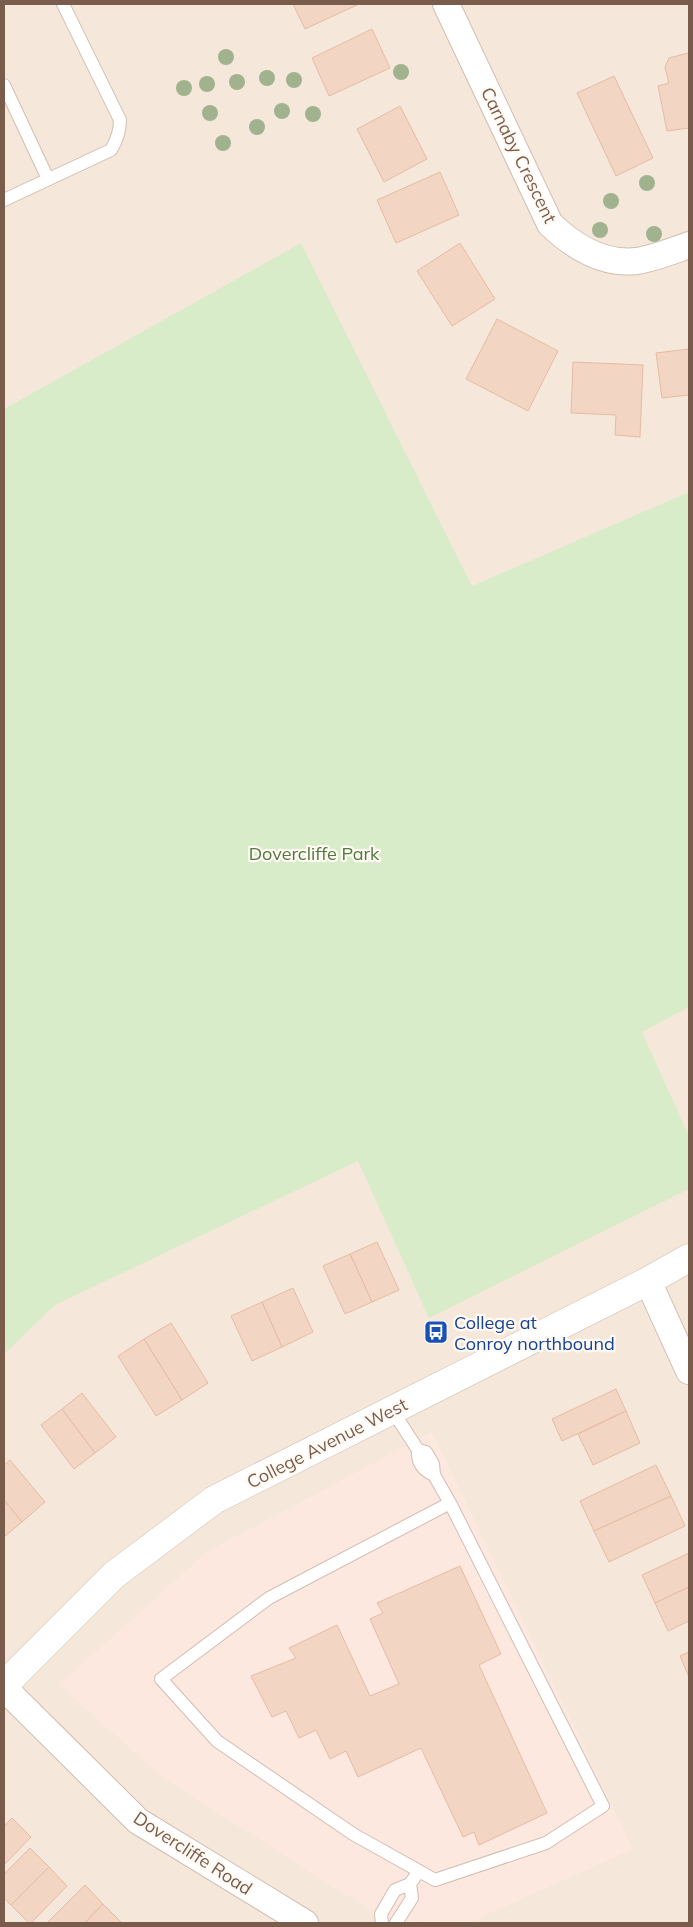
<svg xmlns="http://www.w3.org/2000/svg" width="693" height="1927" viewBox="0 0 693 1927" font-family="Mulish,sans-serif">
  <rect width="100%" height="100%" fill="#fdf6ec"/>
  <!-- residential -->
  <rect fill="#f5e8da" x="4" y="4" width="685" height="1919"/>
  <!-- commercial -->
  <path fill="#fde8e0" d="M432 1432 633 1849 468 1923H390L164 1778 59 1685 207 1552Z"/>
  <!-- green -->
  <path fill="#d8ecc9" d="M301 243 472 586 689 492V1007L642 1032 689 1136V1189L429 1318 358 1161 55 1305 4 1354V409Z"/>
  <!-- building -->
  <g fill="#f3d5c3" stroke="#e6bba3">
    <path d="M293 4H356L357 5 305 29Z"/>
    <path d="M372 29 390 68 329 96 312 58Z"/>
    <path d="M688 53 689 54V128L667 131 658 86 669 83 665 67 669 58Z"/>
    <path d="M614 76 653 158 616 176 577 93Z"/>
    <path d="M400 106 427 159 384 182 357 129Z"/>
    <path d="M440 172 459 215 396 243 377 200Z"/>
    <path d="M460 243 495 299 452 326 417 271Z"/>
    <path d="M497 319 558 351 528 411 466 379Z"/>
    <path d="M689 349V395L662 398 656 353Z"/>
    <path d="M573 362 643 365 640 437 615 435 616 415 571 413Z"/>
    <path d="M377 1242 399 1290 372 1302 350 1254Z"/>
    <path d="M350 1254 372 1302 345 1314 323 1266Z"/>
    <path d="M293 1288 313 1332 282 1347 262 1302Z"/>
    <path d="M262 1302 282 1347 252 1361 231 1316Z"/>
    <path d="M171 1323 208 1383 182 1400 144 1339Z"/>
    <path d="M144 1339 182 1400 156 1416 118 1356Z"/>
    <path d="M616 1389 626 1411 562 1441 552 1419Z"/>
    <path d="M82 1393 116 1437 95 1453 62 1409Z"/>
    <path d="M62 1409 95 1453 74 1469 41 1425Z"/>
    <path d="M626 1411 640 1443 593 1465 578 1434Z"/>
    <path d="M10 1460 45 1502 22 1522 4 1500V1465Z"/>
    <path d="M656 1465 671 1496 594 1531 580 1501Z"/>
    <path d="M671 1496 685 1526 609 1562 594 1531Z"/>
    <path d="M4 1500 22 1522 4 1537Z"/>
    <path d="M689 1553V1587L655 1603 642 1575Z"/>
    <path d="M460 1566 501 1654 479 1665 547 1813 479 1845 474 1832 463 1837 421 1748 358 1777 346 1751 330 1759 316 1730 299 1738 286 1711 272 1717 251 1676 296 1658 289 1648 337 1625 370 1696 399 1684 370 1619 383 1613 377 1603Z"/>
    <path d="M689 1587V1621L668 1631 655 1603Z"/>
    <path d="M689 1652V1677L680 1656Z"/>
    <path d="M12 1818 31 1837 4 1865V1826Z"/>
    <path d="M30 1848 49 1867 11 1905 4 1898V1874Z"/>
    <path d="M49 1867 67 1886 31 1923H29L11 1905Z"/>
    <path d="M85 1885 103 1904 85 1923H47Z"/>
    <path d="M103 1904 122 1923H85Z"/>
  </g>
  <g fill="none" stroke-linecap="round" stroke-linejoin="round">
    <!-- service casing -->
    <g stroke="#d1beb0" stroke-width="14">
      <g id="service">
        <path d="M4 85 48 179"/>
        <path d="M4 200 111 150C117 140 120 132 120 120L63 4"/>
        <path d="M392 1410 418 1450 426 1452 433 1464 434 1475 450 1503 603 1806 546 1843 435 1880 353 1834 217 1741 161 1679 269 1598 450 1503"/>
        <path d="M418 1450C417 1463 422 1470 434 1475"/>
        <path d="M382 1923 381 1914 395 1890 410 1884 419 1871"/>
        <path d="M396 1923 412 1898 410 1884"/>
      </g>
    </g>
    <!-- minor casing -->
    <g stroke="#d1beb0" stroke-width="28">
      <g id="minor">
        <path d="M446 4 550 224C574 247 603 265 637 261 655 258 672 251 689 245"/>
        <path d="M648 1281 689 1371"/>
        <path d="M4 1688 138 1821 305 1923"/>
      </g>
    </g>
    <!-- tertiary casing -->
    <g stroke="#d1beb0" stroke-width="29">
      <path id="tertiary" d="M4 1685 114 1575 214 1500 648 1281 689 1258"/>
    </g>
    <!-- service -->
    <use href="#service" stroke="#fff" stroke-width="12"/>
    <!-- minor -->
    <use href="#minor" stroke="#fff" stroke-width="26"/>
    <!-- tertiary -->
    <use href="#tertiary" stroke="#fff" stroke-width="28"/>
  </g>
  <!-- trees -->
  <g fill="#a0b28e">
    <circle cx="226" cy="57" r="8"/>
    <circle cx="401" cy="72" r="8"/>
    <circle cx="267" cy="78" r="8"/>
    <circle cx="294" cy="80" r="8"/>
    <circle cx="237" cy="82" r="8"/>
    <circle cx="207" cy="84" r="8"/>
    <circle cx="184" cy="88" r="8"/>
    <circle cx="282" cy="111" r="8"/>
    <circle cx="210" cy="113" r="8"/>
    <circle cx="313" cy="114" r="8"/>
    <circle cx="257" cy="127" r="8"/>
    <circle cx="223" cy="143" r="8"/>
    <circle cx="647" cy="183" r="8"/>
    <circle cx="611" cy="201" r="8"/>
    <circle cx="600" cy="230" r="8"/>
    <circle cx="654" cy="234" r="8"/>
  </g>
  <!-- icons -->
  <defs>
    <g id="bus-square" transform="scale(1.25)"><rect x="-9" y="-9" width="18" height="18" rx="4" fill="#1a4fb4" stroke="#fffaf3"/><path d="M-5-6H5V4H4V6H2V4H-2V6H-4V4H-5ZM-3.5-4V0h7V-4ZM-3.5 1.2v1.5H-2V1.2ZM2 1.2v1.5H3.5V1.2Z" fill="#fff"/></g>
  </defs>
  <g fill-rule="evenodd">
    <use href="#bus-square" x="436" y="1332"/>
  </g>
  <g text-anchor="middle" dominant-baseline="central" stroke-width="4.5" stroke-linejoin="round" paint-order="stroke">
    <!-- street labels -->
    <g font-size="18" fill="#7a5c4d" stroke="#fffaf3">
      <text transform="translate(519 155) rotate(64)">Carnaby Crescent</text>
      <text transform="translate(327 1443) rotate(-27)">College Avenue West</text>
      <text transform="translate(193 1853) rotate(33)">Dovercliffe Road</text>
    </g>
    <!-- park labels -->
    <g font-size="18" fill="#537a41" stroke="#fffaf3">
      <text x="314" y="853">Dovercliffe Park</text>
    </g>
    <!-- transit labels -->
    <g font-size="18" fill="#164399" stroke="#fffaf3" text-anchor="start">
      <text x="454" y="1322">College at<tspan x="454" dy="21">Conroy northbound</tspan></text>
    </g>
  </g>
  <!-- border -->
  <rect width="693" height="1927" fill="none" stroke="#7a5c4d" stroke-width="10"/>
</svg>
